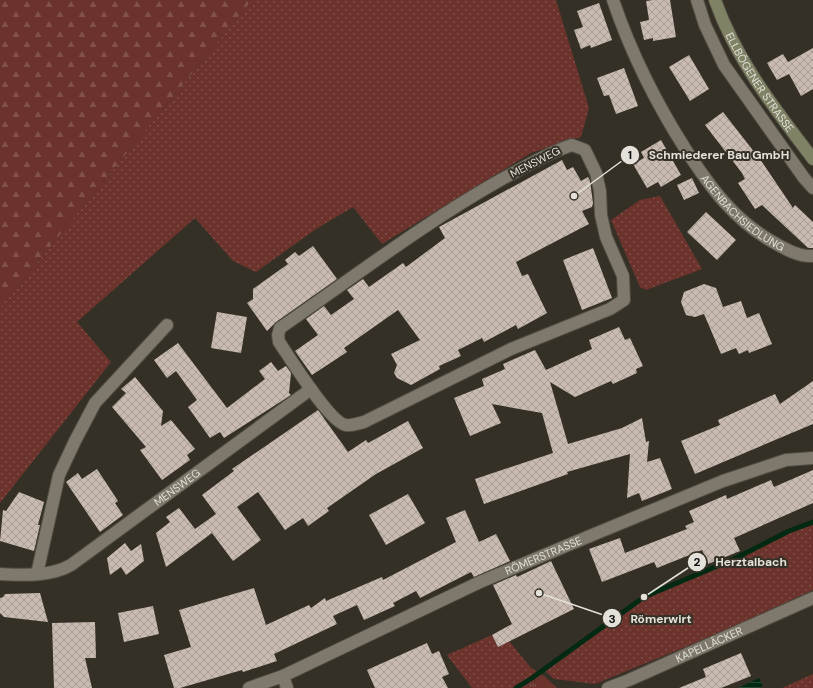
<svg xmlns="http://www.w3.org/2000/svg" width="813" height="688" viewBox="0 0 813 688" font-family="'DM Sans',sans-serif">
  <defs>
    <pattern id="grass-dots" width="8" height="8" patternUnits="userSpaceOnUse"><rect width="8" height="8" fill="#6c332d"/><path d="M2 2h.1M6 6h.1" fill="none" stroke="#81504b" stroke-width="1.8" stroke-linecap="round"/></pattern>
    <pattern id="forest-firs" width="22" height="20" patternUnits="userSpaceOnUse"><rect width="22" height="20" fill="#6c332d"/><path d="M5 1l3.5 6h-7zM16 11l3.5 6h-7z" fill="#81504b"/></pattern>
    <pattern id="park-tufts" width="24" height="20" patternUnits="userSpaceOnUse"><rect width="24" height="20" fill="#6c332d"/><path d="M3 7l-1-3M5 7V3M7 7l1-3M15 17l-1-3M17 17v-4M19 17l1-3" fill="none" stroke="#81504b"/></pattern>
    <pattern id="water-rules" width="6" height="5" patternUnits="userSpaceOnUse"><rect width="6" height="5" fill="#022912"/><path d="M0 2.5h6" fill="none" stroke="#274834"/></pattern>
    <pattern id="building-cross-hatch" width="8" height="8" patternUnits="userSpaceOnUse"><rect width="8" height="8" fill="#c9bbb1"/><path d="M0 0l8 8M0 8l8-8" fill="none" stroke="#a89d95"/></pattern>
  </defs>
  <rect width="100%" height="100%" fill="#353025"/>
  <!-- grass -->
  <g fill="url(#grass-dots)">
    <path d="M252 0H556L589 108 581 137 531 153 382 244 353 207 316 229 256 272 233 261 195 218 77 322 111 362 0 503V308Z"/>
    <path d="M660 196 702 269 646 290 640 287 611 220 640 200Z"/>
    <path d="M813 522V590L717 634 595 684 554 679 544 670 644 597 734 559 789 531Z"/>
    <path d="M492 635 498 647 509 641 531 668 544 676 522 688H472L447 655Z"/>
    <path d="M813 674V688H782Z"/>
  </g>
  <!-- forest -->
  <path fill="url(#forest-firs)" d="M0 0H252L0 308Z"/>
  <!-- park -->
  <path fill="url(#park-tufts)" d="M544 676 557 688H522Z"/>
  <!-- water -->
  <path fill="url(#water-rules)" d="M759 678 763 686 759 688H738Z"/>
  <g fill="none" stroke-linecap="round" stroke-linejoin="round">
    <!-- stream -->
    <path stroke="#022912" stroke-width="5" d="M516 688 532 678 644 597 734 559 789 531 813 522"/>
  </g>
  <!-- building -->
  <g fill="url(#building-cross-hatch)">
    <path d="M653 0H670L676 37 653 41V38L644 40 640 22 649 20 646 1Z"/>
    <path d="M599 3 612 40 591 48 590 45 581 49 574 30 583 27 577 11Z"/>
    <path d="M813 48V89L801 96 789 74 777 80 767 63 783 54 788 62Z"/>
    <path d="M689 55 709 89 690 101 669 67Z"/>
    <path d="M624 68 638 106 616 114 609 95 604 96 597 78Z"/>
    <path d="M723 112 762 162 793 208 795 205 813 222V248H808L762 205 755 209 738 183 745 179 742 173 705 125Z"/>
    <path d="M661 140 681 175 661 187 658 182 647 188 633 164 644 158 641 152Z"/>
    <path d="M562 160 567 170 573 167 581 181 588 177 590 181 593 203 592 207 582 211 589 224 516 262 522 276 528 274 547 313 518 329 516 325 484 342 482 338 458 350 461 356 439 366 440 369 411 385 397 378 394 373 397 365 391 354 420 340 398 310 344 348 347 352 312 375 295 351 318 335 306 319 324 306 331 315 354 299 347 290 363 279 369 287 403 263 406 267 445 238 439 227Z"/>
    <path d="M692 178 699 193 684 200 677 185Z"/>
    <path d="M706 212 736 240 717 260 687 232Z"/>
    <path d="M313 246 337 279 276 322 267 331 247 303 253 299V289L288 264 285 260 295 252 299 256Z"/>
    <path d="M593 248 612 298 582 310 563 260Z"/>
    <path d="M704 284 716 288 723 307 741 301 747 318 759 313 772 344 749 353 748 350 739 354 736 348 721 354 704 314 695 317 686 315 681 302 684 292Z"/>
    <path d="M217 312 247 317 241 353 211 348Z"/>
    <path d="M619 327 625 340 630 338 643 366 636 369 637 373 613 384 611 381 575 397 550 382 568 444 622 428 642 418 646 442 649 441 647 462 660 458 672 489 642 501 639 493 627 498 630 454 567 472 568 474 484 504 475 479 553 453 542 413 492 404 501 423 470 436 454 398 484 386 482 379 505 369 503 364 535 350 546 370 592 349 589 340Z"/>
    <path d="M178 343 227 408 265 379 259 371 271 362 278 371 286 366 291 373 289 393 291 395 224 438 220 432 210 438 188 407 197 400 176 371 167 378 154 360Z"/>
    <path d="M135 377 163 411 161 426 171 420 195 449 187 455 190 460 162 480 140 450 146 447 112 407 126 393 121 389Z"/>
    <path d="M813 381V424L695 474 681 441 720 425 718 420 775 394 780 404Z"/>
    <path d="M318 410 348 452 366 440 368 443 408 421 423 448 376 474 327 508 329 511 308 526 303 518 285 530 258 492 237 507 261 540 233 561 212 533 166 567 156 533 170 522 166 517 179 508 195 529 216 514 202 495 234 471 232 469Z"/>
    <path d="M97 469 118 501 115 503 123 515 100 532 66 482 78 473 82 479Z"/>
    <path d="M813 470V503L734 538 740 551 708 564 702 550 657 568 654 562 602 582 589 549 620 538 625 553 687 529 685 526 694 522 689 511 726 495 727 499 771 480 774 487Z"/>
    <path d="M19 492 44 502 38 525H40L34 551 0 541 3 510 6 511Z"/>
    <path d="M408 494 425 523 386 545 369 515Z"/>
    <path d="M465 510 479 542 496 534 510 561 474 577 471 572 420 598 416 591 393 603 395 606 364 620 357 605 333 616 337 624 274 654 277 661 243 672 242 670 180 688H174L164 655 191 647 179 610 254 588 266 625 309 605 311 608 325 598 326 601 382 577 383 580 456 542 446 518Z"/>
    <path d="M125 543 131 551 141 544 144 561 126 575 121 567 110 575 107 558Z"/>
    <path d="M551 561 574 609 498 647 492 635 512 624 493 585 516 575 517 577Z"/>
    <path d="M40 593 48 622 4 617 0 613V598L3 597 5 594Z"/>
    <path d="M153 606 159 634 124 642 118 613Z"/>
    <path d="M95 622 96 658H85L92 688H54L52 623Z"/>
    <path d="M427 643 432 654 439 651 449 674 442 677 448 688H375L367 670Z"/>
    <path d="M741 653 751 676 721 688H679L706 677 703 669Z"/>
  </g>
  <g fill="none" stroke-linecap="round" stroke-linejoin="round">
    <!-- minor casing -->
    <g stroke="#504c42" stroke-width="14">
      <g id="minor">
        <path id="s1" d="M613 0C631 53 656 103 686 150 710 187 734 220 773 242 785 249 799 257 813 256"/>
        <path d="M697 0 705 25 724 65 804 178 813 188"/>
        <path d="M572 145 585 150 596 173 600 191 601 215 606 237 623 276 624 300 610 309 511 349 364 422C359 423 351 426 346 425 330 423 290 358 279 342L278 335 280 328C354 277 424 223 502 179 525 167 547 153 572 145Z"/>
        <path id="s2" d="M0 574C23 575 50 577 71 565L311 389"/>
        <path d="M37 574 59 475 75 441 95 403 167 325"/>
        <path d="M283 676 287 688"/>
        <path id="s3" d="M608 688 629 680 813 598"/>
      </g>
    </g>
    <!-- tertiary casing -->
    <g stroke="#504c42" stroke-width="14">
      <g id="tertiary">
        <path id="s4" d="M249 688 283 676 480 582 585 538 723 481 786 460 813 458"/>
      </g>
    </g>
    <!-- secondary casing -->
    <g stroke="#504c42" stroke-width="14">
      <g id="secondary">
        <path id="s5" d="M715 0C736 60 775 109 813 159"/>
      </g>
    </g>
    <!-- minor -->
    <use href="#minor" stroke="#7e796c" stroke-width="12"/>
    <!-- tertiary -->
    <use href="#tertiary" stroke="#7e796c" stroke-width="12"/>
    <!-- secondary -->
    <use href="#secondary" stroke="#808265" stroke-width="12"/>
  </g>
  <g text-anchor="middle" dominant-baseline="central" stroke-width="4" stroke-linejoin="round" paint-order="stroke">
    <!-- street labels -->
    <g font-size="11" fill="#e3e1d9" stroke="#353025">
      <text stroke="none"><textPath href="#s5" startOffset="94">ELLBÖGENER STRASSE</textPath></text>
      <text transform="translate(535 162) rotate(-27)">MENSWEG</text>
      <text stroke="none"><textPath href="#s1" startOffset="253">AGENBACHSIEDLUNG</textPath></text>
      <text stroke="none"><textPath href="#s2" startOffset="204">MENSWEG</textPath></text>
      <text stroke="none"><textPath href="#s4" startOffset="323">RÖMERSTRASSE</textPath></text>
      <text stroke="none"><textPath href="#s3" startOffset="110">KAPELLÄCKER</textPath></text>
    </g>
  </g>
  <!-- callouts -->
  <path fill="none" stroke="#e3e1d9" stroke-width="1.5" d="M574 196L630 155M644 597L697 562M539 593L612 618"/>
  <g fill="#e3e1d9" stroke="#353025" stroke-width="1.5">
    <circle cx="574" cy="196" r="4"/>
    <circle cx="644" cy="597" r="4"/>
    <circle cx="539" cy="593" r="4"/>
    <circle cx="630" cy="155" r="10"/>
    <circle cx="697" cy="562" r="10"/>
    <circle cx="612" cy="618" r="10"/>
  </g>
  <g font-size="12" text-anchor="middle" font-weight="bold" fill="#111">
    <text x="630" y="159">1</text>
    <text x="697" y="566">2</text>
    <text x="612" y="623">3</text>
  </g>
  <g font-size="12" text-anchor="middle" font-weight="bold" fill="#e3e1d9" stroke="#353025" stroke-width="4" stroke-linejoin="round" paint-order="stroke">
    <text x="719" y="159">Schmiederer Bau GmbH</text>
    <text x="751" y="566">Herztalbach</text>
    <text x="661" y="623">Römerwirt</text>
  </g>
</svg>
